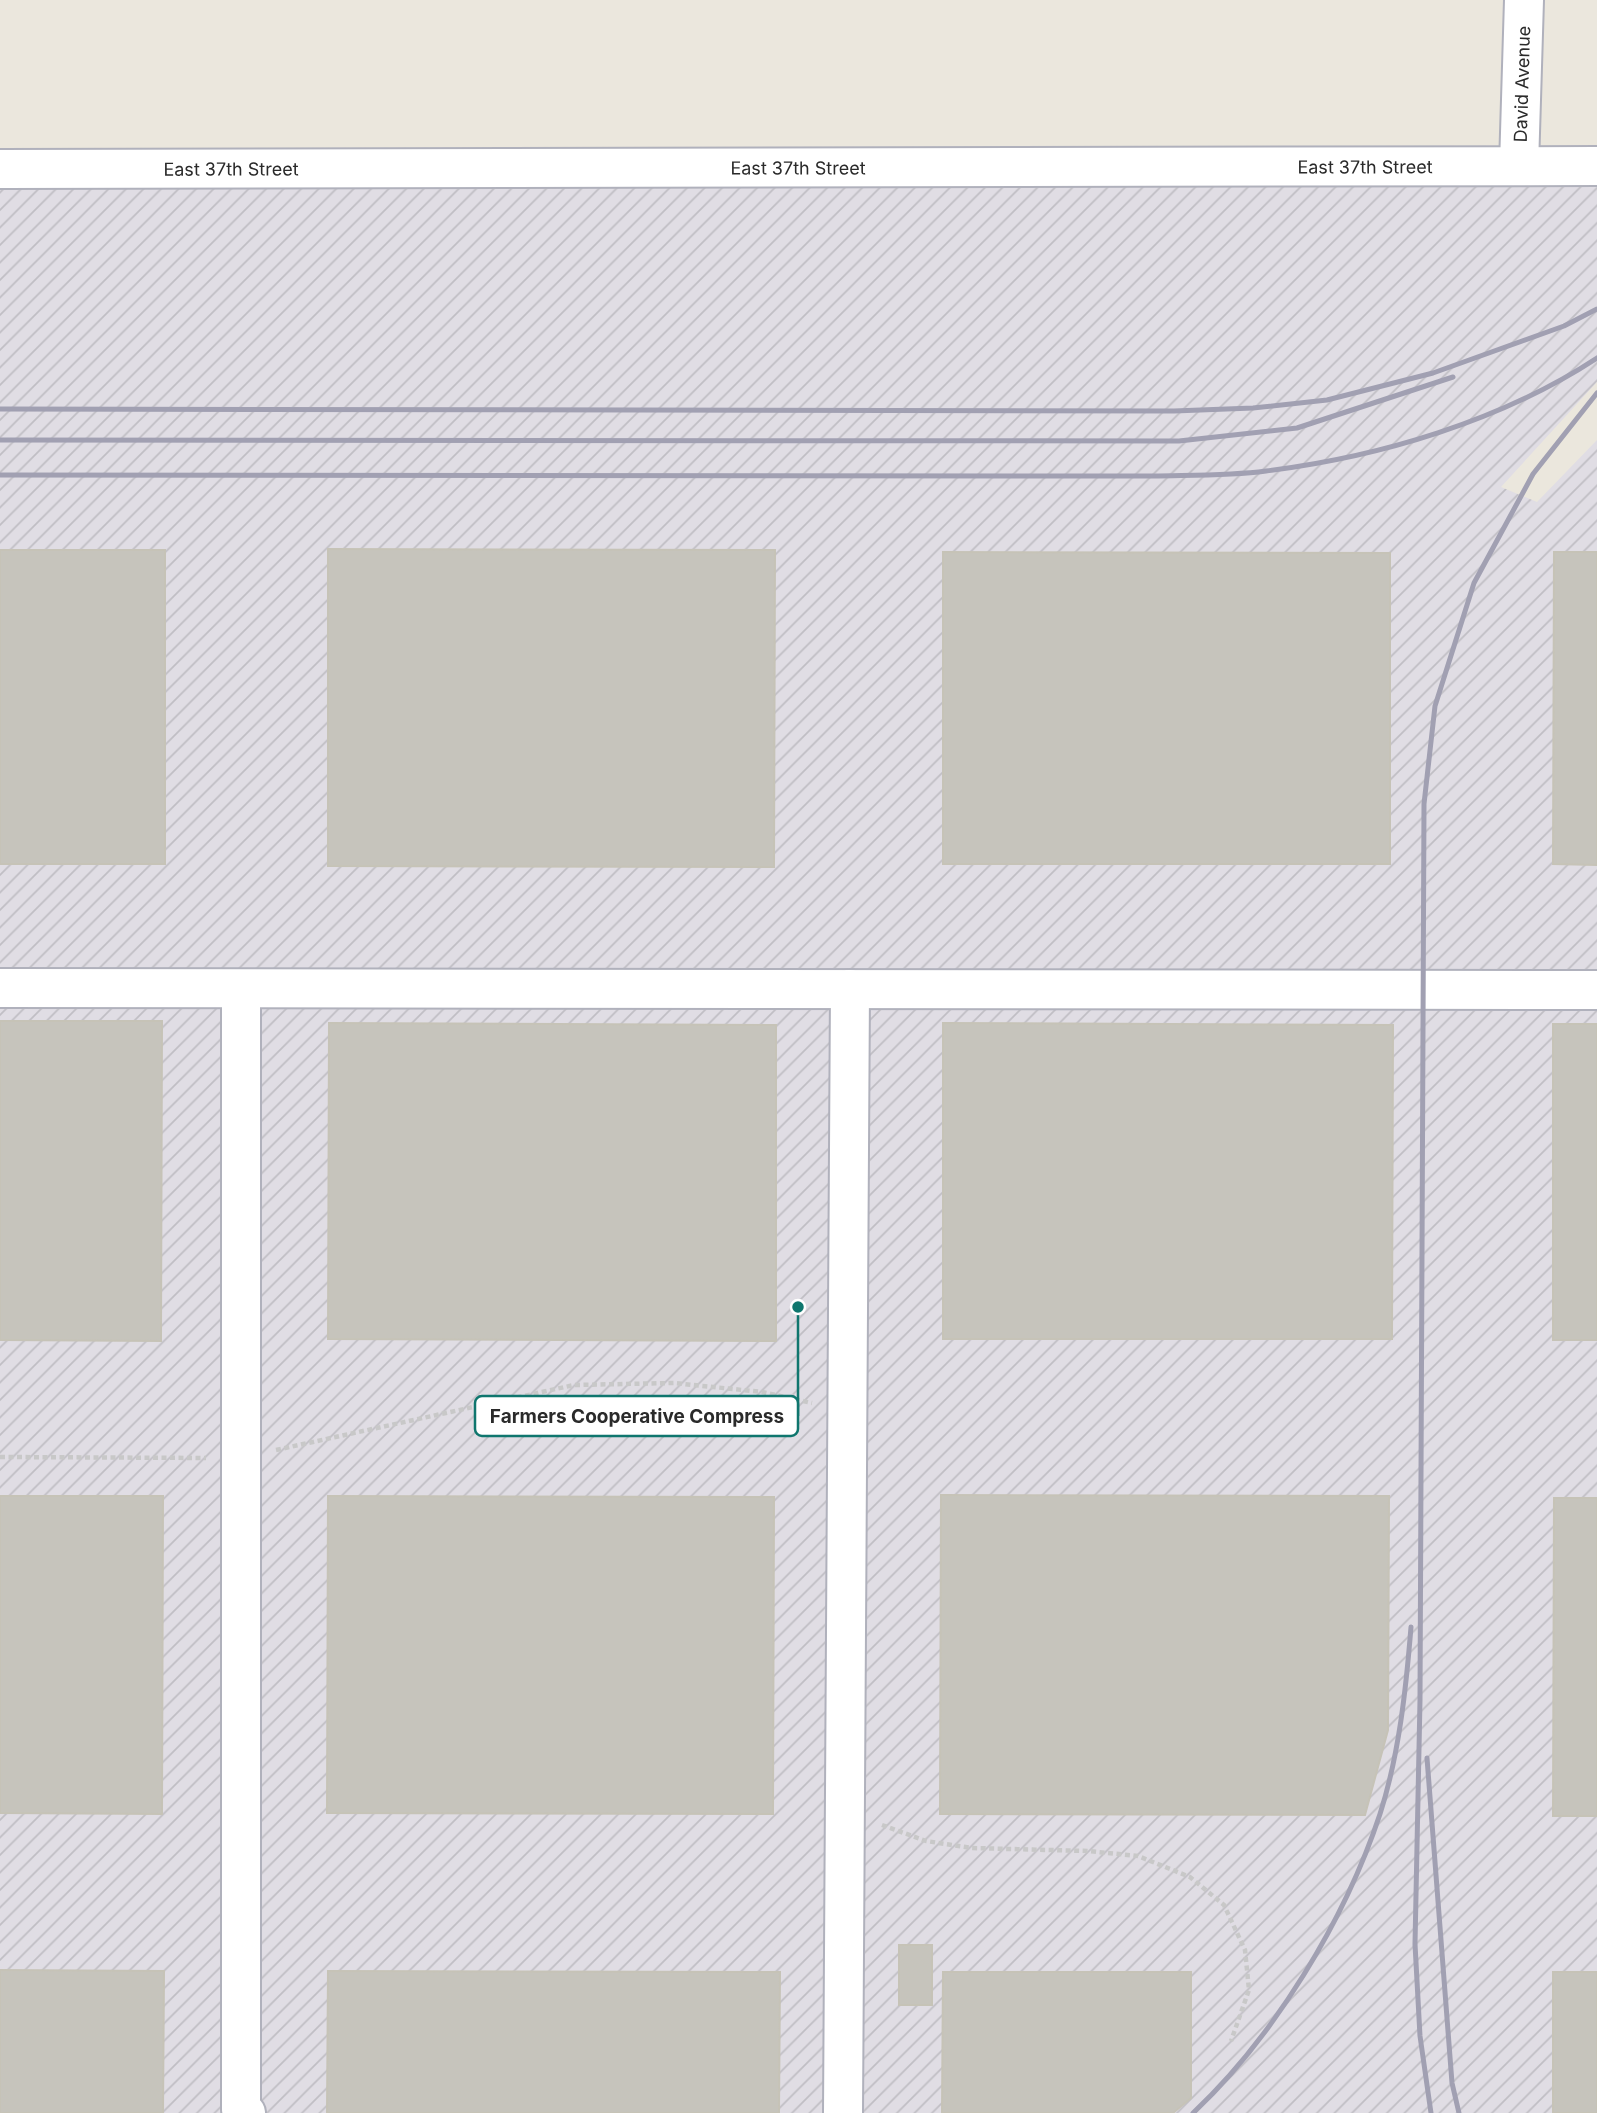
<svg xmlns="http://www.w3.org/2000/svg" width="1597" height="2113" viewBox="0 0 1597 2113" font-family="Inter,sans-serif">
  <defs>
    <pattern id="industrial-furrows" width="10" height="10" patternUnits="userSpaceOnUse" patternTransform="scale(1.75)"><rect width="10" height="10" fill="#e0dde4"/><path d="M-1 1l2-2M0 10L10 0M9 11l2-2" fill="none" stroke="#c0bec4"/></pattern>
  </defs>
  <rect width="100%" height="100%" fill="#ebe7dd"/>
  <!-- industrial -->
  <path fill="url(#industrial-furrows)" d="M1597 169V382L1501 487 1537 502 1597 440V2113H0V171Z"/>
  <!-- building -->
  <g fill="#c6c4bc" stroke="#c6c3b7" stroke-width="2">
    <path d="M328 549 775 550 774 867 328 866Z"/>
    <rect x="0" y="550" width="165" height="314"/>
    <path d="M943 552 1390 553V864H943Z"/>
    <path d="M1554 552H1597V865L1553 864Z"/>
    <path d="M0 1021H162L161 1341 0 1340Z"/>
    <path d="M329 1023 776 1025V1341L328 1339Z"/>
    <path d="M943 1023 1393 1025 1392 1339H943Z"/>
    <rect x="1553" y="1024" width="44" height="316"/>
    <path d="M941 1495 1389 1496 1388 1730 1365 1815 940 1814Z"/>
    <path d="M0 1496H163L162 1814 0 1813Z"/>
    <path d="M328 1496 774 1497 773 1814 327 1813Z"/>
    <path d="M1554 1498H1597V1816H1553Z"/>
    <rect x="899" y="1945" width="33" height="60"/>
    <path d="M0 1970 164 1971 163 2113H0Z"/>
    <path d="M328 1971 780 1972 779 2113H327Z"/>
    <path d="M943 1972H1191V2098L1173 2113H942Z"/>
    <rect x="1553" y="1972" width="44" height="141"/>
  </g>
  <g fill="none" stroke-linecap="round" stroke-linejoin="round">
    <!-- minor casing -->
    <g stroke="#b0b1bc" stroke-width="42">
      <g id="minor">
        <path id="s1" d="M1519 166 1524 0"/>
        <path id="s2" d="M0 169 1597 166"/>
        <path d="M0 988 1597 990"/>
        <path d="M241 989V2109L246 2113"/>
        <path d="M843 2113 850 989"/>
      </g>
    </g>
    <!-- path -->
    <g stroke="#c8c8c8" stroke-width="4.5" stroke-dasharray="5 3.5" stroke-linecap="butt">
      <path d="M276 1450 574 1385 674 1383 762 1392 812 1403"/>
      <path d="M0 1457 206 1458"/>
      <path d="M882 1825 926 1841 972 1848 1088 1851 1138 1856 1190 1877 1224 1905 1245 1950 1249 1990 1231 2041"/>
    </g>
    <!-- minor -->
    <use href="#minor" stroke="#fff" stroke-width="38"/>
    <!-- rail -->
    <g stroke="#a1a0b2" stroke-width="5">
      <path d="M0 409 1174 411 1253 408 1327 400 1433 373 1564 326 1597 309"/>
      <path d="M0 440 1179 441 1297 428 1453 377"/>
      <path d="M0 475 1153 476C1190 475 1229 476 1266 471 1379 457 1501 421 1597 358"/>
      <path d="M1427 1758 1452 2083 1459 2113"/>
      <path d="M1193 2113C1274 2037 1345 1920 1380 1814 1399 1755 1406 1689 1411 1627"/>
      <path d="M1431 2113 1420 2036 1415 1944 1420 1700 1424 804 1435 706 1474 583 1533 474 1597 393"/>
    </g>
  </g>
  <g text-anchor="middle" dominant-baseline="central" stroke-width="7" stroke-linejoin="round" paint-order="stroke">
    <!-- street labels -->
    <g font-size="18" fill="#2a2a2a" stroke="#fff">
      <text stroke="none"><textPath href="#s1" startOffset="82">David Avenue</textPath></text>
      <text stroke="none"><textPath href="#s2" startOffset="1365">East 37th Street</textPath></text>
      <text stroke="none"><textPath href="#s2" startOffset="798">East 37th Street</textPath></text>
      <text stroke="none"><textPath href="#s2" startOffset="231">East 37th Street</textPath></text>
    </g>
  </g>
  <!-- callouts -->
  <path fill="none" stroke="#0f766e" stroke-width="2.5" d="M798 1307L798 1416"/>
  <circle fill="#0f766e" stroke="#fff" stroke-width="2.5" cx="798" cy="1307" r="7"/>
  <rect fill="#fff" stroke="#0f766e" stroke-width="2.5" x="475" y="1396" width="323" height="40" rx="7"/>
  <g font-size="19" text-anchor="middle" font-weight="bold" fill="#2a2a2a">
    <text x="637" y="1423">Farmers Cooperative Compress</text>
  </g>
</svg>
